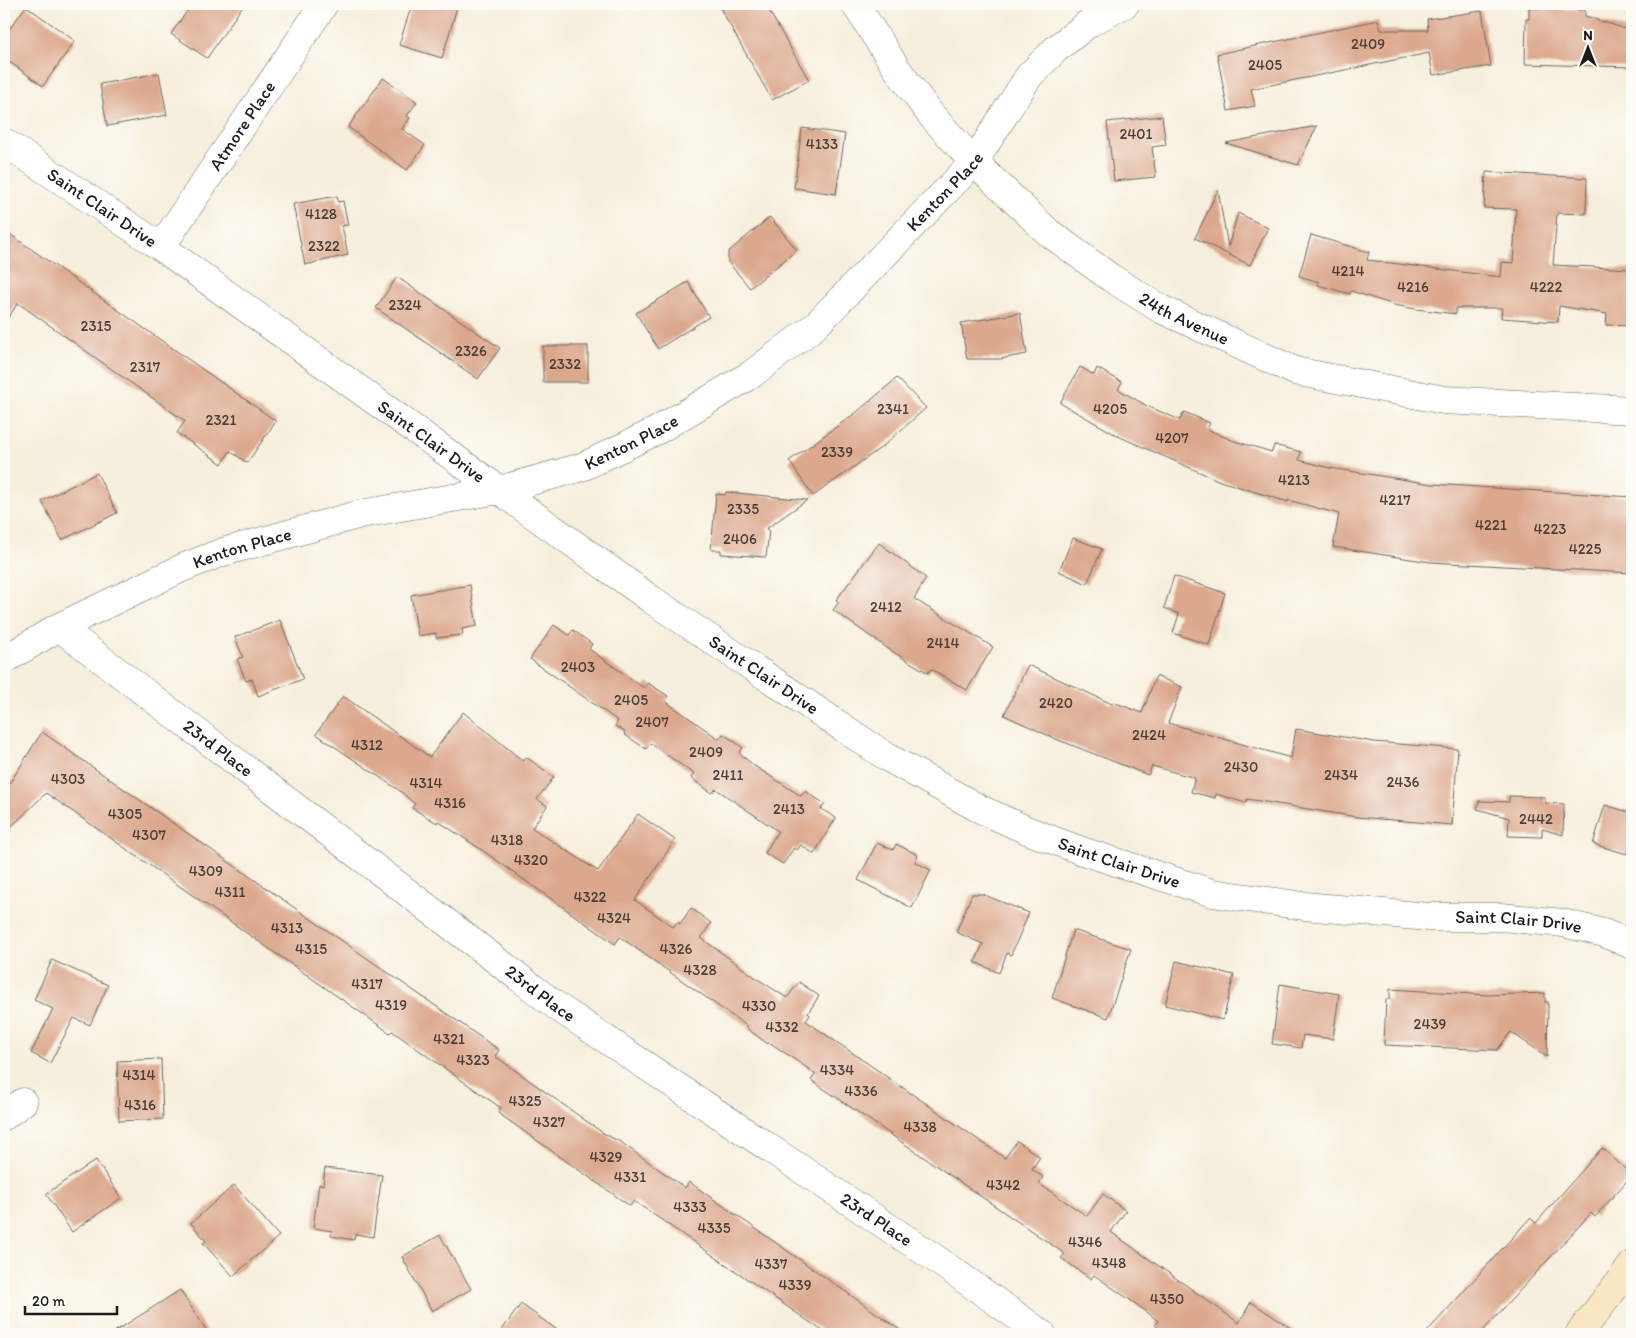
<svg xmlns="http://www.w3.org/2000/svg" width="1636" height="1338" viewBox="0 0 1636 1338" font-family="Itim,sans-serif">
  <rect width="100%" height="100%" fill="#fdfcf7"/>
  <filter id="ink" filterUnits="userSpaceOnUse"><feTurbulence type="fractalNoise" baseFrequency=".02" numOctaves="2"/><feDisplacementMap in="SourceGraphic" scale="10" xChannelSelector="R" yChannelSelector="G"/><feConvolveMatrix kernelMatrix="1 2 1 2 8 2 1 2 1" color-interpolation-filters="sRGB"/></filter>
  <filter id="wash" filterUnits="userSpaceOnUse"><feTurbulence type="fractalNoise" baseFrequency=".0096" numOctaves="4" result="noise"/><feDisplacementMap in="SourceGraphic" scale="20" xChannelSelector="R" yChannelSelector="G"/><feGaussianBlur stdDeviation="1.12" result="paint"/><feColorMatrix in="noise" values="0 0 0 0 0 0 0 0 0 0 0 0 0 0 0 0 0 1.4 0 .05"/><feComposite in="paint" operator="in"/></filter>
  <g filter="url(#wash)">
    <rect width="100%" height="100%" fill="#f7efdd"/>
    <g id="blocks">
      <!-- building -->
      <g fill="#dca88d">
        <path d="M192 4H244L207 58 171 34Z"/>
        <path d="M412 4H458L442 58 399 45Z"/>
        <path d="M718 4H765L809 80 772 100Z"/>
        <path d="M26 6 75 41 43 86 4 58V37Z"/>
        <path d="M1529 8 1585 10V16L1632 31V67L1525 64 1526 19H1529Z"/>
        <path d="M1482 11 1491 66 1433 75 1429 53 1251 89 1255 106 1228 111 1217 54 1378 20 1381 30H1428L1427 19Z"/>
        <path d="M159 73 167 115 107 126 100 84Z"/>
        <path d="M383 78 417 102 407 116 410 118 402 129 425 145 407 170 348 127Z"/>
        <path d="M1162 116 1166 145 1152 147 1156 177 1114 181 1107 122Z"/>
        <path d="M1317 126 1298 165 1226 143Z"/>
        <path d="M802 128 845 134 836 194 794 188Z"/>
        <path d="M1486 172 1587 178 1586 214 1557 213 1553 265 1632 269V326L1606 325 1607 314 1559 306 1558 322 1501 318 1502 308H1456V314L1416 309 1394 305 1351 291 1350 294 1318 285 1319 282 1299 276 1311 235 1369 252 1367 260 1501 277 1502 262 1513 263 1516 209 1484 208Z"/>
        <path d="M1218 190 1228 247 1238 213 1268 228 1250 265 1195 238Z"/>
        <path d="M337 196 338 202 343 201 348 225 342 226 348 255 305 265 293 204Z"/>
        <path d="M770 217 797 250 750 288 728 262V252Z"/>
        <path d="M4 230 276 421 247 463 230 451 222 464 177 433 185 421 18 303 4 324Z"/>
        <path d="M397 277 500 348 478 379 376 308Z"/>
        <path d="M688 282 709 317 658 349 636 313Z"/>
        <path d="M1020 313 1027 354 1000 359H967L961 323Z"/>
        <rect x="543" y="346" width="45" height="36"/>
        <path d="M1080 367 1094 375 1097 368 1122 382 1118 389 1147 406 1180 420 1184 412 1210 423 1207 429 1234 441 1272 452 1274 445 1301 452 1299 460 1330 468 1432 484 1632 497V573L1430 562 1333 547 1339 514 1288 500V502L1220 481 1120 437 1060 403Z"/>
        <path d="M897 378 926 408 882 447 813 496 789 461 857 412Z"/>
        <path d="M97 473 117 513 62 540 42 501Z"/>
        <path d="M726 492 807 500 766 529 769 530 766 557 721 554V550H711L716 494 725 495Z"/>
        <path d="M1073 538 1102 549 1087 584 1059 571Z"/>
        <path d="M879 543 926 578 914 599 993 647 967 690 931 669 928 673 890 650 833 610 839 602 836 600Z"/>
        <path d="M1174 576 1225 593 1209 645 1173 633 1179 614 1164 608Z"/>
        <path d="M470 585 477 626 462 629 463 635 436 638V633L418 636 411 595Z"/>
        <path d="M280 620 303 679 258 696 252 679 246 681 237 659 243 657 235 637Z"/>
        <path d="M554 625 569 635 573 630 592 644 589 649 644 688 648 683 668 696 665 701 719 739 723 734 734 741 743 748 739 753 753 765 801 796 805 791 825 804 821 809 836 818 814 854 801 845 797 850 794 848 783 864 765 853 778 831 716 789 712 793 691 778 694 774 650 743 646 749 624 734 625 732 615 726 618 721 530 659Z"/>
        <path d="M1028 665 1112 704 1113 702 1142 713 1156 676 1182 687 1168 723 1291 758 1296 729 1374 742 1458 749 1452 825 1357 817 1247 799 1246 803 1216 794 1215 798 1191 792 1195 778 1152 766 1148 775 1056 739 1004 715Z"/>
        <path d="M343 696 430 757 463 712 523 761 526 757 554 777 537 799 547 806 532 828 598 871 638 814 675 840 635 900 673 927 677 922 680 924 691 908 711 923 701 938 759 980 787 998 799 982 819 996 808 1013 810 1015 806 1021 1005 1158 1017 1141 1040 1157 1032 1169 1043 1177 1039 1184 1087 1216 1103 1194 1126 1211 1111 1232 1239 1323 1251 1302 1300 1334H1167L1155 1325 1158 1321 1143 1309 1094 1275 1091 1279 1061 1258 1065 1254 811 1080 816 1074 769 1042 768 1044 746 1028 748 1027 620 937 615 944 482 850 438 821 437 823 412 808 415 804 400 791 316 734Z"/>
        <path d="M42 732 499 1050 495 1056 603 1133 622 1143 685 1188 689 1182 906 1334H827L634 1201 630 1206 498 1113 501 1108 392 1031 390 1033 46 793 4 834V792Z"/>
        <path d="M1509 796 1545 797V803L1564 804 1563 835 1542 829V837L1508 836 1509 818 1477 809 1479 801 1509 802Z"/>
        <path d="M1605 805 1632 813V852L1628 851 1627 854 1593 844Z"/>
        <path d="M877 843 893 850 896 844 918 855 915 862 931 870 912 908 858 880Z"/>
        <path d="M972 894H982L1029 913 1011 955 1007 953 999 973 975 962 983 944 956 932Z"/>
        <path d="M1073 930 1131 949 1108 1018 1052 998Z"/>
        <path d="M52 960 108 985 90 1025 74 1018 50 1063 31 1053 53 1009 34 1000Z"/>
        <path d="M1176 961 1234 975 1223 1020 1165 1005Z"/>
        <path d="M1280 984 1339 994 1333 1039 1303 1035 1301 1048 1272 1044Z"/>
        <path d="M1390 989 1488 995 1545 993V1002H1548L1547 1057 1511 1032 1497 1050 1384 1045 1386 999H1390Z"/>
        <path d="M161 1059 163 1119 119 1121 117 1061Z"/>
        <path d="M1602 1148 1632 1175 1595 1217 1591 1213 1480 1334H1425L1530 1218 1536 1223Z"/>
        <path d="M96 1160 121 1198 72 1232 46 1194Z"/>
        <path d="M325 1168 382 1175 373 1237 355 1234 354 1240 331 1236 332 1231 313 1228 319 1184 323 1185Z"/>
        <path d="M234 1185 279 1236 233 1276 203 1243 206 1241 191 1223Z"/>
        <path d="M440 1235 471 1289 432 1311 402 1257Z"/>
        <path d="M180 1290 209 1334H111L152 1308Z"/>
        <path d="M521 1304 563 1334H499Z"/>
      </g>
    </g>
  </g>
  <g filter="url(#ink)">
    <use href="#blocks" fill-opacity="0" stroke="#696660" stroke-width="1"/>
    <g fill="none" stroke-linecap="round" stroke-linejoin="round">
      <!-- street casing -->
      <g stroke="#696660" stroke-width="29">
        <g id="street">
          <path id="s1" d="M855 4 897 69 931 115 974 162 1048 232 1111 278 1161 309 1295 371 1444 400 1632 410"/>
          <path id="s2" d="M4 142 161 247 652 600 887 757 980 809 1029 831 1082 851 1212 893 1304 906 1429 917H1501L1563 923 1604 933 1632 945"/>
          <path id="s3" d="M161 247 324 4"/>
          <path id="s4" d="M59 627 559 1008 936 1259 1042 1334"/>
          <path id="s5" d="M4 660 59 627 182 568 223 552 361 514 499 490 582 467 658 430 752 374 815 326 974 162 1029 76 1056 49 1089 23 1125 4"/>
          <path d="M4 1116 23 1102"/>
        </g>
      </g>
      <!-- secondary casing -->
      <g stroke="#696660" stroke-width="29">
        <path id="secondary" d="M1579 1334 1632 1265"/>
      </g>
      <!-- street -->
      <use href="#street" stroke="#fff" stroke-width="28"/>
      <!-- secondary -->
      <use href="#secondary" stroke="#f9e7c3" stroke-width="28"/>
    </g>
  </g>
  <g text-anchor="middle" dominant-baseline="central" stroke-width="5" stroke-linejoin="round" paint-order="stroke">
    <!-- number labels -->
    <g font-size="15" fill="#4c3f38">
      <text x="1368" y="44">2409</text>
      <text x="1265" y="65">2405</text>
      <text x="1136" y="134">2401</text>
      <text x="822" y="144">4133</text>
      <text x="321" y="214">4128</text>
      <text x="324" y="246">2322</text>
      <text x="1348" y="271">4214</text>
      <text x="1413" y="287">4216</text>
      <text x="1546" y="287">4222</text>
      <text x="405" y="305">2324</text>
      <text x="96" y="326">2315</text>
      <text x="471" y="351">2326</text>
      <text x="565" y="364">2332</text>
      <text x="145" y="367">2317</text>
      <text x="893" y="409">2341</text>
      <text x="1110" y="409">4205</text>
      <text x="221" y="420">2321</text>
      <text x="1172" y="438">4207</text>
      <text x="837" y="452">2339</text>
      <text x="1294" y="480">4213</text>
      <text x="1395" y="500">4217</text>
      <text x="743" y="509">2335</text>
      <text x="1491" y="525">4221</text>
      <text x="1550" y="529">4223</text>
      <text x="740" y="539">2406</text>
      <text x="1585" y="549">4225</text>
      <text x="886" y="607">2412</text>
      <text x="943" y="643">2414</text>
      <text x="578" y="667">2403</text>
      <text x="631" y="700">2405</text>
      <text x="1056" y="703">2420</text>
      <text x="652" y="722">2407</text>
      <text x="1149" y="735">2424</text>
      <text x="367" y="745">4312</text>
      <text x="706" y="752">2409</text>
      <text x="1241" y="767">2430</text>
      <text x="728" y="775">2411</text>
      <text x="1341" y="775">2434</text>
      <text x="68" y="779">4303</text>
      <text x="1403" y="782">2436</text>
      <text x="426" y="783">4314</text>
      <text x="450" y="803">4316</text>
      <text x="789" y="809">2413</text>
      <text x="125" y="814">4305</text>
      <text x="1536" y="819">2442</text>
      <text x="149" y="835">4307</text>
      <text x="507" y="840">4318</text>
      <text x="531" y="860">4320</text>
      <text x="206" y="871">4309</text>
      <text x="230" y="892">4311</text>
      <text x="590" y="897">4322</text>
      <text x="614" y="918">4324</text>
      <text x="287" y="928">4313</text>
      <text x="311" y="949">4315</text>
      <text x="676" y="949">4326</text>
      <text x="700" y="970">4328</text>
      <text x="367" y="984">4317</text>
      <text x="391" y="1005">4319</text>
      <text x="759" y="1006">4330</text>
      <text x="1430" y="1024">2439</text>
      <text x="782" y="1027">4332</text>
      <text x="449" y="1039">4321</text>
      <text x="473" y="1060">4323</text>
      <text x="837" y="1070">4334</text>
      <text x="139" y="1075">4314</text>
      <text x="861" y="1091">4336</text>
      <text x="525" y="1101">4325</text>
      <text x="140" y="1105">4316</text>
      <text x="549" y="1122">4327</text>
      <text x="920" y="1127">4338</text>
      <text x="606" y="1157">4329</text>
      <text x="630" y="1177">4331</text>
      <text x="1003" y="1185">4342</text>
      <text x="690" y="1207">4333</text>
      <text x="714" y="1228">4335</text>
      <text x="1085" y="1242">4346</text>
      <text x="1109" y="1263">4348</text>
      <text x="771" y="1264">4337</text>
      <text x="795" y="1285">4339</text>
      <text x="1167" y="1299">4350</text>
    </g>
    <!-- street labels -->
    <g font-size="18" fill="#1c1c1c" stroke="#fdfcf7">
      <text stroke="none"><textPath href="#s3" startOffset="146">Atmore Place</textPath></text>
      <text stroke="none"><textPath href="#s5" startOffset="1074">Kenton Place</textPath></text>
      <text stroke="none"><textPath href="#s2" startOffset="118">Saint Clair Drive</textPath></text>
      <text stroke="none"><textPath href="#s1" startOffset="462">24th Avenue</textPath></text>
      <text stroke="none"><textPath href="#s2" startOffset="522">Saint Clair Drive</textPath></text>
      <text stroke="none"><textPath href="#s5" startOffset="669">Kenton Place</textPath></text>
      <text stroke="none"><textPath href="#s5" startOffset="264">Kenton Place</textPath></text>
      <text stroke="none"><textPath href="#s2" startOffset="928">Saint Clair Drive</textPath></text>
      <text stroke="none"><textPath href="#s4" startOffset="200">23rd Place</textPath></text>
      <text stroke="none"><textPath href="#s2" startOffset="1332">Saint Clair Drive</textPath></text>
      <text stroke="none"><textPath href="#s2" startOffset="1738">Saint Clair Drive</textPath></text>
      <text stroke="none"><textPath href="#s4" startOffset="605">23rd Place</textPath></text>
      <text stroke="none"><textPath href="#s4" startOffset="1010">23rd Place</textPath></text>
    </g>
  </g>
  <!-- margin -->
  <rect width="1636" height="1338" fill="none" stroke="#fdfcf7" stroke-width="20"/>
  <!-- north arrow -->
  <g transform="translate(1588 48)" stroke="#fdfcf7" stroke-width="4" paint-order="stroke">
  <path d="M0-4L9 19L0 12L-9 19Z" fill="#1c1c1c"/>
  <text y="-8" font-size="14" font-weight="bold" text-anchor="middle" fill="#1c1c1c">N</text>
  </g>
  <!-- scale -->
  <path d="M25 1306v8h92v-8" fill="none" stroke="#1c1c1c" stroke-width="2.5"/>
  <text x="32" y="1306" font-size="15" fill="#1c1c1c" stroke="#fdfcf7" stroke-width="4" paint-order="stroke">20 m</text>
</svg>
